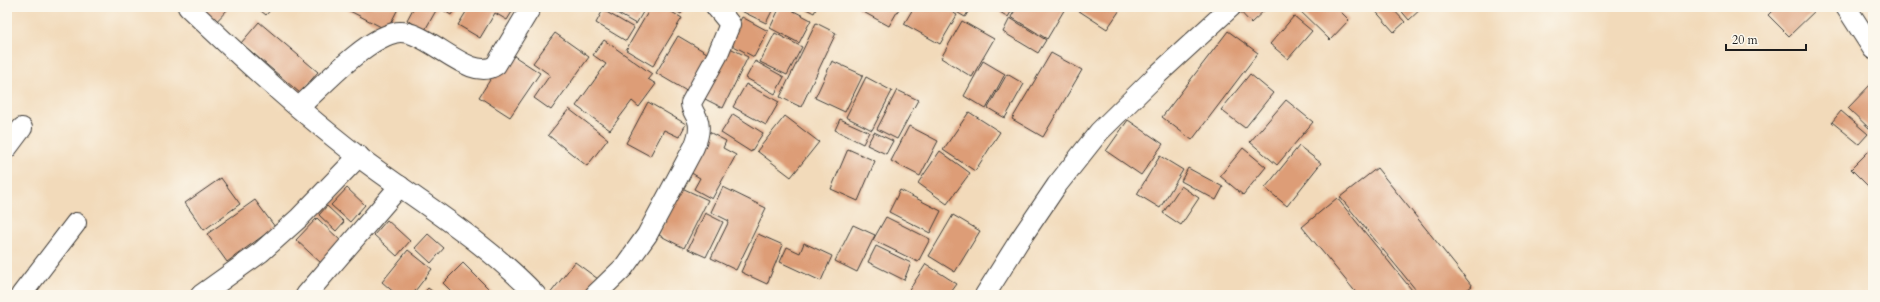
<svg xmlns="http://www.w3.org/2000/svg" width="1880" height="302" viewBox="0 0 1880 302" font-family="Cardo,serif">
  <rect width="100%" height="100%" fill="#fbf7ec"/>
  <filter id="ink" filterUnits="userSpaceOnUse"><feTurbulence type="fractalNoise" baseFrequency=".025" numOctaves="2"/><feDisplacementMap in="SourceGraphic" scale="8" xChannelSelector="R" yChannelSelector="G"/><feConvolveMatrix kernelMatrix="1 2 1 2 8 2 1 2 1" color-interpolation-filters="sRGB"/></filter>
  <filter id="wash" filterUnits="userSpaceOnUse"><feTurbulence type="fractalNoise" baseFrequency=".012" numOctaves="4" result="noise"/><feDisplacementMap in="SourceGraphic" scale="16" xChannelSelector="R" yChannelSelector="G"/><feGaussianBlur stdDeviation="0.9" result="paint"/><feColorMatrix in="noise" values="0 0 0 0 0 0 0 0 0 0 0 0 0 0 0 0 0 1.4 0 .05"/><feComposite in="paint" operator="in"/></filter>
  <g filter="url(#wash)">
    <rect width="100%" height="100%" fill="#f2daba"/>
    <g id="blocks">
      <!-- building -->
      <g fill="#dd9d77">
        <path d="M192 7H230L212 26Z"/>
        <path d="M256 7H273L266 15Z"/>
        <path d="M342 7H399L387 30Z"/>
        <path d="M414 7H456L451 15 438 7 425 30 407 20Z"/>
        <path d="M469 7H515L507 20 495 13 480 38 458 25Z"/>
        <path d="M606 7H646L636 24Z"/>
        <path d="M651 7H663L682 18 653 66 626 50Z"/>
        <path d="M669 7H685L681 14Z"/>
        <path d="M733 7H774L766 23Z"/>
        <path d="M780 7H786L811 20 799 43 770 28Z"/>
        <path d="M802 7H817L814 13Z"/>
        <path d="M859 7H900L889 26 858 9Z"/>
        <path d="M914 7H943L957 15 940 44 904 24Z"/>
        <path d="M948 7H971L965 17Z"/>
        <path d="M992 7H1014L1008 17Z"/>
        <path d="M1017 7H1066L1047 39 1011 17Z"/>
        <path d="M1073 7H1122L1107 29Z"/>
        <path d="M1236 7H1268L1251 23Z"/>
        <path d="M1296 7H1336L1349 20 1330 40Z"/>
        <path d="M1372 7H1391L1405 22 1394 32Z"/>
        <path d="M1398 7H1423L1409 20Z"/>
        <path d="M1776 7H1819L1789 36 1768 15Z"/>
        <path d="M603 10 634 28 626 41 596 23Z"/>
        <path d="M1294 16 1312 31 1288 59 1270 44Z"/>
        <path d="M742 17 768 31 754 57 728 43Z"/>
        <path d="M1010 18 1046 40 1038 53 1003 32Z"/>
        <path d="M962 21 994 39 972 77 941 58Z"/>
        <path d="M259 22 318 72 300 93 241 43Z"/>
        <path d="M816 23 836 33 801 107 780 97Z"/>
        <path d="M1228 31 1258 53 1192 140 1162 117Z"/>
        <path d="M555 33 589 57 551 110 534 98 550 75 533 63Z"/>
        <path d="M775 33 802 47 787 75 760 62Z"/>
        <path d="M678 36 712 56 690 93 656 73Z"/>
        <path d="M604 40 652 74 648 79 656 84 639 107 632 101 610 130 576 106 606 64 593 55Z"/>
        <path d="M726 46 748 57 723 108 701 97Z"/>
        <path d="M508 52 540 73 510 117 479 97Z"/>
        <path d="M1051 53 1082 70 1043 137 1012 119Z"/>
        <path d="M755 61 784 77 775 94 746 78Z"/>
        <path d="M832 61 863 75 845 112 815 98Z"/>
        <path d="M983 61 1005 74 986 109 964 96Z"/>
        <path d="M1007 74 1024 84 1005 118 988 108Z"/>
        <path d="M1250 74 1273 93 1245 128 1221 110Z"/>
        <path d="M866 77 892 91 872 130 846 117Z"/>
        <path d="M1872 83 1873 84 1872 131 1848 108Z"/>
        <path d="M746 84 779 102 766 125 733 107Z"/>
        <path d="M897 90 918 100 897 139 877 129Z"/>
        <path d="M1286 100 1313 122 1277 165 1250 142Z"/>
        <path d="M648 102 686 124 679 137 664 130 650 156 626 143Z"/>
        <path d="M569 109 608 139 587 166 548 135Z"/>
        <path d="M1841 111 1868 134 1859 144 1832 122Z"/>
        <path d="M969 112 1000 132 975 171 943 150Z"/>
        <path d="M733 114 763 133 751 152 721 133Z"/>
        <path d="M785 116 819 142 791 177 757 151Z"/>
        <path d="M840 119 869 132 863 144 835 130Z"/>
        <path d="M1128 120 1163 144 1141 175 1106 151Z"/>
        <path d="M909 126 938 141 920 176 891 161Z"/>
        <path d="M709 132 726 141 723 148 736 155 712 199 694 189 700 178 688 171Z"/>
        <path d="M874 132 893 141 886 154 867 145Z"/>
        <path d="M1299 146 1321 163 1287 206 1265 188Z"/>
        <path d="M1873 147V189L1872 190 1851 169Z"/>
        <path d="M1243 148 1266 167 1243 195 1220 176Z"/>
        <path d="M848 149 875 161 858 201 831 189Z"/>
        <path d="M940 151 970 173 947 204 918 183Z"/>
        <path d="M1160 156 1183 170 1160 208 1137 194Z"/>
        <path d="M1188 168 1223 187 1216 200 1181 181Z"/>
        <path d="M1377 168 1472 286 1460 295H1420L1340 197Z"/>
        <path d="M221 178 240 204 204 230 185 203Z"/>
        <path d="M1181 186 1199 198 1181 225 1163 213Z"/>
        <path d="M723 187 766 208 736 270 711 258 729 221 711 212Z"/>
        <path d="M347 188 365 205 350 222 331 205Z"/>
        <path d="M682 188 708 200 684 248 659 235Z"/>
        <path d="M900 190 941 211 930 233 889 212Z"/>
        <path d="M1337 198 1416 295H1358L1302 227Z"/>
        <path d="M255 200 275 227 227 262 207 234Z"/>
        <path d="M327 206 344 222 336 231 319 215Z"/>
        <path d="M705 213 723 222 706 257 688 249Z"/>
        <path d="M953 215 980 231 955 272 929 256Z"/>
        <path d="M886 217 930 239 918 262 873 240Z"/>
        <path d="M317 218 342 242 321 263 296 240Z"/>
        <path d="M387 220 410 241 397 256 374 235Z"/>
        <path d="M853 225 875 235 857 272 835 261Z"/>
        <path d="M428 234 444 248 431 263 415 248Z"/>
        <path d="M758 234 783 245 767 284 741 272Z"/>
        <path d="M804 243 832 256 821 281 780 262 787 247 800 253Z"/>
        <path d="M876 246 911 263 904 280 868 262Z"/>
        <path d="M408 250 432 269 412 295H397L382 282Z"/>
        <path d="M575 262 598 279 585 295H549Z"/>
        <path d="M463 263 495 295H455L443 283Z"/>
        <path d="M926 264 957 284 949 295H906Z"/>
        <path d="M428 288 437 295H422Z"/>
      </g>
    </g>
  </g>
  <g filter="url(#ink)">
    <use href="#blocks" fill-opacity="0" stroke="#3c3834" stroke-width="1"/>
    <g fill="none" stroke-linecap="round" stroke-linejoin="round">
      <!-- street casing -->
      <g stroke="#3c3834" stroke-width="22">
        <g id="street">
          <path d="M188 7C242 59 299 111 359 157 419 202 484 240 536 295"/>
          <path d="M1846 7 1873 49"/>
          <path d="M299 107C324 85 363 41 394 33 424 24 469 85 496 65L531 7"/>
          <path d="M7 148 22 128"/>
          <path d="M21 295 76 223"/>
          <path d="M201 295 261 252 299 218 359 156"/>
          <path d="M306 295 400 186"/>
          <path d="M595 295 624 267 647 235 694 147C698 138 701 127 697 118 694 112 691 109 691 103L717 56 730 24 716 7"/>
          <path d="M985 295 1019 241 1057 185 1099 132 1157 75 1231 7"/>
        </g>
      </g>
      <!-- street -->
      <use href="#street" stroke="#fff" stroke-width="20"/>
    </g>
  </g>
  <!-- margin -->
  <rect width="1880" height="302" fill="none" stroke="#fbf7ec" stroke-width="24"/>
  <!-- scale -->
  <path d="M1726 44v6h80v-6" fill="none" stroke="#1c1c1c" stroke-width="2"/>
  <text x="1732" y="44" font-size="12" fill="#1c1c1c" stroke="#fbf7ec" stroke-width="3" paint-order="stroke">20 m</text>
</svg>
